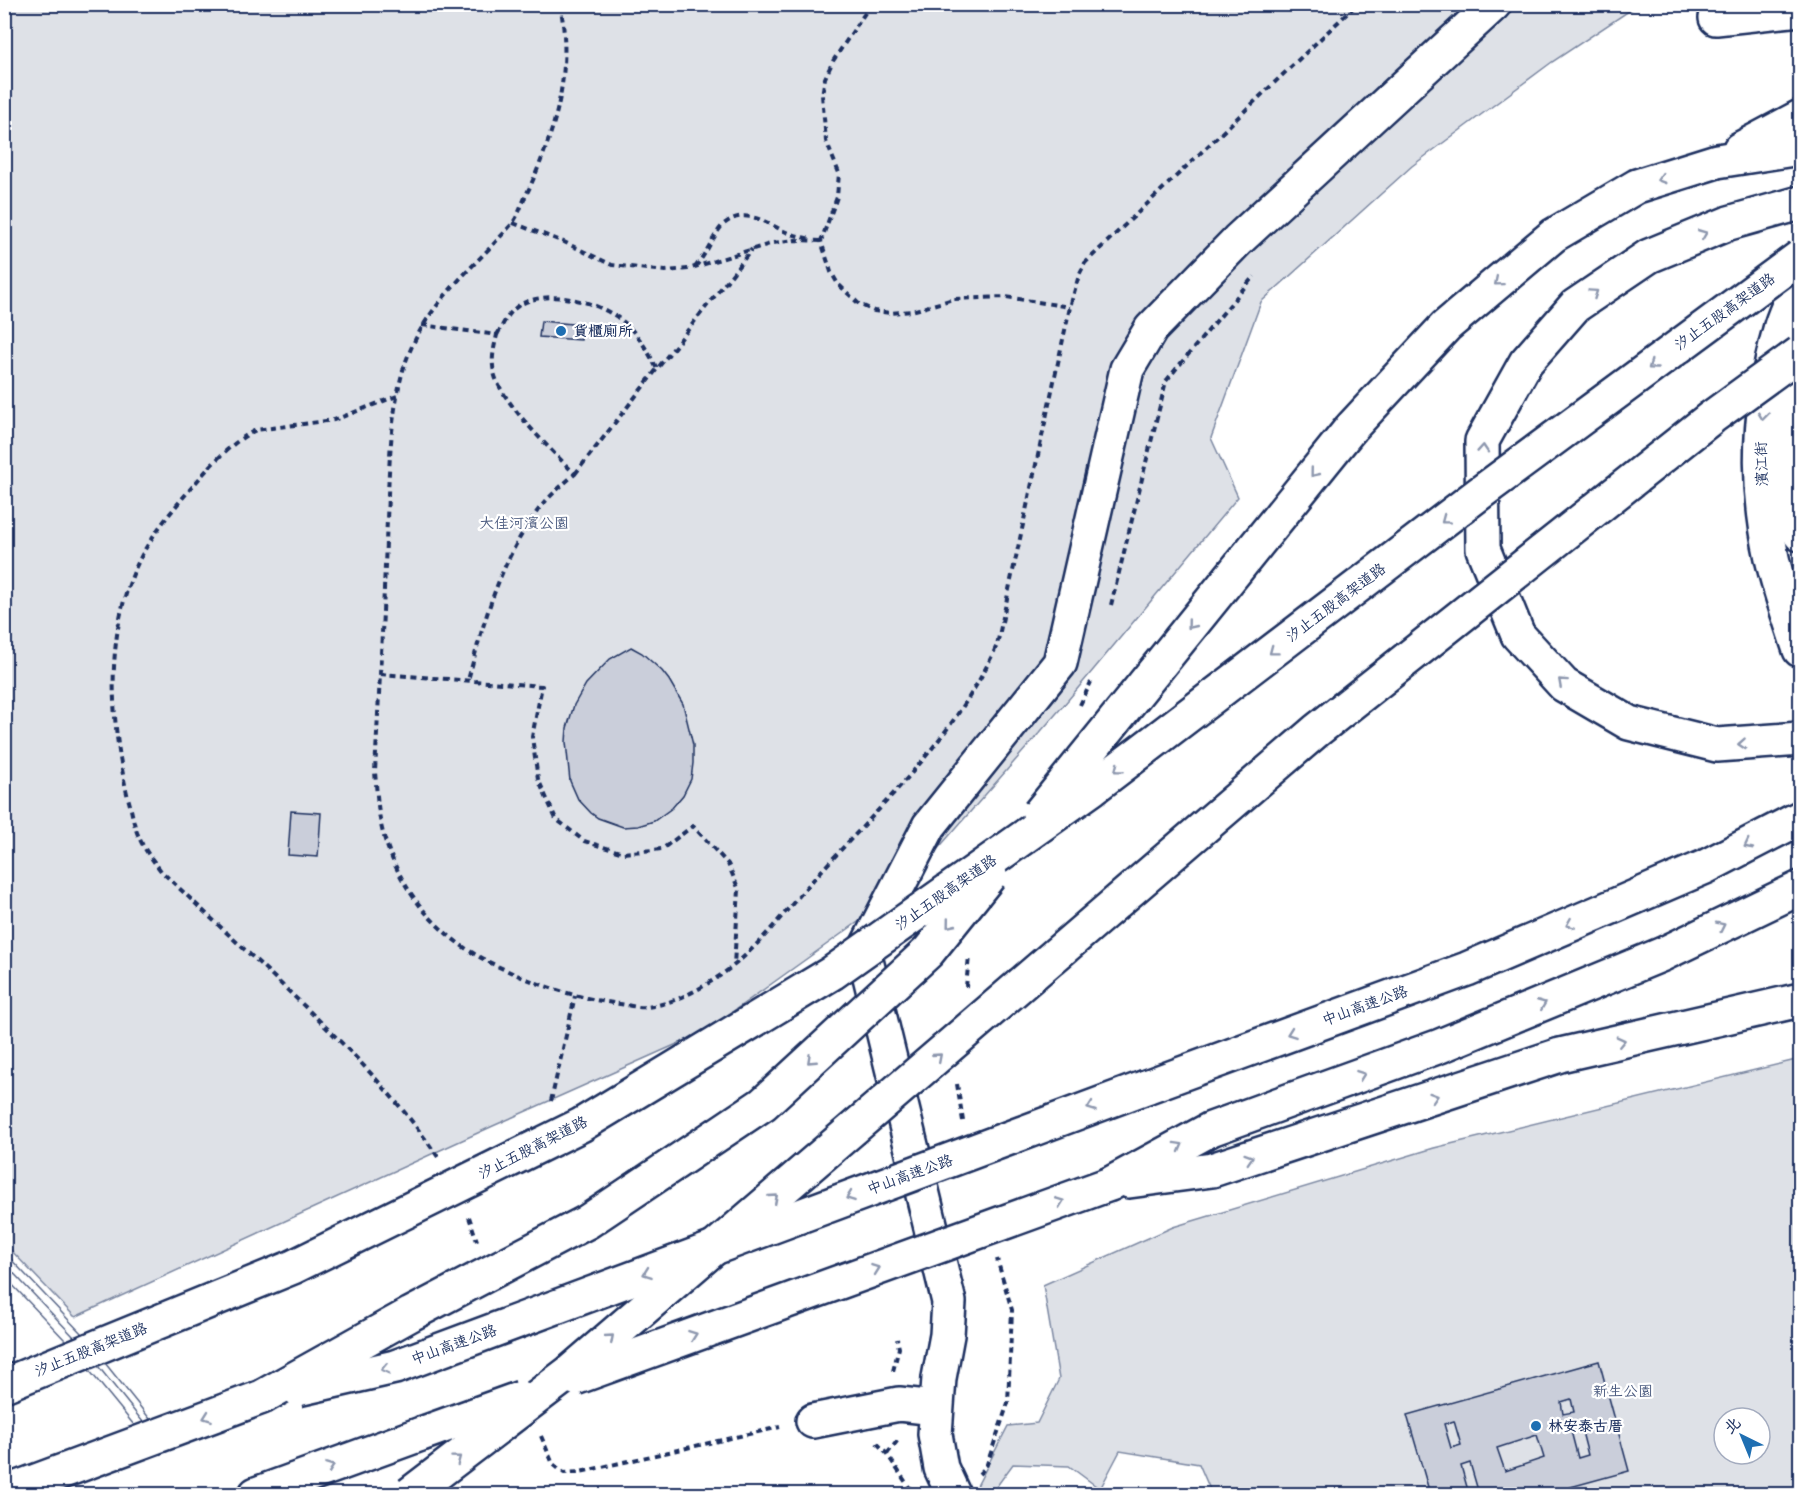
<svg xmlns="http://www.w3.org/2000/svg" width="1805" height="1499" viewBox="0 0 1805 1499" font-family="Pangolin,'LXGW WenKai TC',sans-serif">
  <rect width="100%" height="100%" fill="#fff"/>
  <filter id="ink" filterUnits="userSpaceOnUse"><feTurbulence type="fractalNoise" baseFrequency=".0167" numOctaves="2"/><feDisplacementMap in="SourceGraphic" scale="12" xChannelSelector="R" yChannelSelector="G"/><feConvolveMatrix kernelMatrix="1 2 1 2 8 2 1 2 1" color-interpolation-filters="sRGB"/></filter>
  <g filter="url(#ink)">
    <!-- green -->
    <g fill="#dee1e7" stroke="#7c88a2" stroke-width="1.5" fill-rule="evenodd">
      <path d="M5 5H1638L1552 62 1412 166 1261 302 1211 438 1238 497 1063 706 900 892 704 1032 493 1126 75 1317 5 1244Z"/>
      <path d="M1800 1059V1494H1212L1199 1464 1120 1451 1100 1489 1069 1466 1013 1464 994 1490 977 1486 1008 1426 1037 1423 1059 1379 1043 1285 1173 1227 1434 1148ZM1724 1418H1760V1454H1724Z"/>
    </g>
    <!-- pier -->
    <g fill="#fff">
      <path d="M75 1317 92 1337 5 1372V1337Z"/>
      <path d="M102 1350 218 1494H5V1388Z"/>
    </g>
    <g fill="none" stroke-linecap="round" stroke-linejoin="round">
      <!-- shore -->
      <g stroke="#596789" stroke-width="1.5">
        <path d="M4 1252 82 1334"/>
        <path d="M4 1263 74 1337"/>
        <path d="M4 1276 65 1340"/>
        <path d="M105 1363 150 1419"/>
        <path d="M98 1366 143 1422"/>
        <path d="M89 1370 134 1425"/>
      </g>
    </g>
    <!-- building -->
    <g fill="#caceda" stroke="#1b2f5e" stroke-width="1.5" fill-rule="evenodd">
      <path d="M541 321 582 325 581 340 539 337Z"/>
      <path d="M631 647 642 653 662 671 669 680 683 704 693 745V763L691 779 683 795 672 808 654 821 638 826 623 827 598 818 591 813 578 799 570 781 566 742 567 728 574 705 586 684 610 659Z"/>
      <path d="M291 811 321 813 318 857 288 855Z"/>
      <path d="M1599 1361 1629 1471 1545 1494H1477H1479L1470 1463 1461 1466 1469 1494H1430L1407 1415ZM1571 1399 1574 1412 1563 1414 1561 1402ZM1454 1421 1461 1445 1451 1448 1444 1424ZM1581 1428 1588 1455 1578 1458 1571 1431ZM1537 1435 1544 1458 1505 1471 1497 1448Z"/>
    </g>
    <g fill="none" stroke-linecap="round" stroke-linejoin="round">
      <!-- minor casing -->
      <g stroke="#1b2f5e" stroke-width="38">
        <g id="minor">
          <path d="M1731 4 1716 18 1800 9"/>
          <path d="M813 1421 899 1404 936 1408"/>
          <path d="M953 1494 941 1468 935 1434 939 1378 947 1335 949 1302 864 952 929 826 1060 663 1127 369 1151 329 1238 240 1494 4"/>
        </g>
      </g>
      <!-- major casing -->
      <g stroke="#1b2f5e" stroke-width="38">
        <g id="major">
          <path d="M1800 280C1794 295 1786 310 1781 326 1759 402 1755 481 1772 558 1779 589 1790 620 1800 650"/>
          <path d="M1800 372C1790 430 1789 476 1800 534"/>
        </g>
      </g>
      <!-- highway casing -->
      <g stroke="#1b2f5e" stroke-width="38">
        <g id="highway">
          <path d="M1740 149 1800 117"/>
          <path d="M1800 203 1729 223 1649 256 1575 306 1526 362 1482 441 1483 549 1518 635 1564 685 1629 723 1717 745 1800 739"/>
          <path d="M1351 428 1446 326 1554 235 1637 186 1717 161 1800 148"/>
          <path d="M1146 1087 1467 969 1705 867 1800 818"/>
          <path d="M1129 1181 1212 1170 1560 1055 1800 1000"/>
          <path d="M1110 1184 1211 1129 1440 1046 1663 954 1800 888"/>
          <path d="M4 1493 262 1397"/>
          <path d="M256 1494 421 1434"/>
        </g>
      </g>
      <!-- path -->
      <g stroke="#1b2f5e" stroke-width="4" stroke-dasharray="6 4.5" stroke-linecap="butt">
        <path d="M560 4C573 71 556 129 529 189 523 200 519 216 511 225 468 274 420 308 402 374 388 428 389 486 386 541 383 618 379 695 375 772 377 795 378 818 385 840 403 894 439 937 489 962 531 983 574 998 620 1004 628 1005 638 1008 647 1007 672 1004 697 991 718 977 756 952 784 912 814 879 881 805 956 737 997 645L1070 307 1079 275 1085 263 1357 4"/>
        <path d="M871 4 833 61 825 78 822 95 826 141 839 173 837 197 821 241 831 272 838 284 859 304 874 311 891 313 912 311 953 299 1006 297 1070 307"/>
        <path d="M513 223 564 242 612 265 665 271 688 269 773 243 795 240 821 241"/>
        <path d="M695 267C706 255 715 232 724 224 745 207 765 222 784 231 793 235 802 237 811 239"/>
        <path d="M422 325 497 335C494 347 491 360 494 372 499 400 554 453 575 474 561 486 547 498 536 513 499 563 484 622 468 680"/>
        <path d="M497 335C503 324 508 313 518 306 548 287 602 302 626 324 640 337 649 353 657 369L752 249"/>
        <path d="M397 396 334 420 256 430C231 442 209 467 192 487 169 514 146 541 133 574 105 644 111 725 128 798 132 810 133 825 139 837 144 850 153 860 161 871 200 908 239 944 278 981 336 1036 393 1091 438 1157"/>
        <path d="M575 474 657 369"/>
        <path d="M1111 605 1166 381 1254 276"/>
        <path d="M380 674 542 686 532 737 538 779 556 819 584 841 623 853 662 849 693 826 728 864 739 890 734 964"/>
        <path d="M1080 705 1091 682"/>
        <path d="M966 987 969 956"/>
        <path d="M957 1084 963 1121"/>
        <path d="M551 1101 575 996"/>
        <path d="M469 1217 477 1241"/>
        <path d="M893 1371 899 1348 897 1339"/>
        <path d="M541 1436 553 1464 564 1473 580 1472 780 1427"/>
        <path d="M877 1443 887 1454 913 1493"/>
        <path d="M887 1454 898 1440"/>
        <path d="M979 1474 986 1467 1008 1403 1012 1310 997 1259"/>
      </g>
      <!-- minor -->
      <use href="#minor" stroke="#fff" stroke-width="33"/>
      <!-- major -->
      <use href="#major" stroke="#fff" stroke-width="33"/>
      <!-- highway -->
      <use href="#highway" stroke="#fff" stroke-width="33"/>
      <!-- highway-bridge casing -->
      <g stroke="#1b2f5e" stroke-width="38" stroke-linecap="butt">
        <g id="highway-bridge">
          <path d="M1039 814 1351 428"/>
          <path d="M575 1378 1110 1184"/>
          <path d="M4 1385 293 1267 581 1125 832 973 1093 788 1480 493 1800 257"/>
          <path d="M298 1389 395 1367 1146 1087"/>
          <path d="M262 1397 411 1314 587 1222 763 1104 928 952 990 875"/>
          <path d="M421 1434 521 1398"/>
          <path d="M410 1494 570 1372 1316 731 1712 417 1800 353"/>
        </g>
      </g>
      <!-- highway-bridge -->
      <use href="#highway-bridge" stroke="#fff" stroke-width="33"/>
    </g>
    <!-- one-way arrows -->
    <defs><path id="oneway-chevron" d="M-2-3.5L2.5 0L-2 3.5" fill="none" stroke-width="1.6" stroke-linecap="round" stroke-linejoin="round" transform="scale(1.5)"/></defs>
    <g stroke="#8d97ae">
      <use href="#oneway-chevron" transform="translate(1661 179) rotate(163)"/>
      <use href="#oneway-chevron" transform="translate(1703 234) rotate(-22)"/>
      <use href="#oneway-chevron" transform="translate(1498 282) rotate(140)"/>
      <use href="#oneway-chevron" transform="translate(1594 293) rotate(-34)"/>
      <use href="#oneway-chevron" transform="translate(1652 366) rotate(144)"/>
      <use href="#oneway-chevron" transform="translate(1763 416) rotate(96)"/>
      <use href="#oneway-chevron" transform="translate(1483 449) rotate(-86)"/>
      <use href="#oneway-chevron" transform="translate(1314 473) rotate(129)"/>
      <use href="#oneway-chevron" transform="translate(1445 520) rotate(143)"/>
      <use href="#oneway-chevron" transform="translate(1191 625) rotate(129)"/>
      <use href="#oneway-chevron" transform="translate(1273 651) rotate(143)"/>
      <use href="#oneway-chevron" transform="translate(1562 682) rotate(-138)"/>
      <use href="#oneway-chevron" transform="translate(1742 744) rotate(176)"/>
      <use href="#oneway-chevron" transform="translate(1118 769) rotate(143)"/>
      <use href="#oneway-chevron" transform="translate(1748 845) rotate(153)"/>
      <use href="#oneway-chevron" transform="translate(950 924) rotate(129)"/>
      <use href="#oneway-chevron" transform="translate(1570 924) rotate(157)"/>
      <use href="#oneway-chevron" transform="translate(1721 926) rotate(-26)"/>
      <use href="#oneway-chevron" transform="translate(1542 1004) rotate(-22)"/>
      <use href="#oneway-chevron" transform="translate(1291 1033) rotate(160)"/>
      <use href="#oneway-chevron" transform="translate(1621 1041) rotate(-13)"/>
      <use href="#oneway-chevron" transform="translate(938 1057) rotate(-41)"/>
      <use href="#oneway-chevron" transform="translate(811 1060) rotate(137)"/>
      <use href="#oneway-chevron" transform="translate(1361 1075) rotate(-20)"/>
      <use href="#oneway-chevron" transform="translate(1434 1097) rotate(-18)"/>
      <use href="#oneway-chevron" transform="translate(1091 1107) rotate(160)"/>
      <use href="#oneway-chevron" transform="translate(1179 1146) rotate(-29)"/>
      <use href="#oneway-chevron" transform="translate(1249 1158) rotate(-18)"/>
      <use href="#oneway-chevron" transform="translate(850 1197) rotate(160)"/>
      <use href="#oneway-chevron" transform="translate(774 1198) rotate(-41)"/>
      <use href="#oneway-chevron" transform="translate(1060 1202) rotate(-20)"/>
      <use href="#oneway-chevron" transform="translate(876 1269) rotate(-20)"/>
      <use href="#oneway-chevron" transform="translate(647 1273) rotate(160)"/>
      <use href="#oneway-chevron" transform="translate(693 1335) rotate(-20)"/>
      <use href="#oneway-chevron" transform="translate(610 1338) rotate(-41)"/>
      <use href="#oneway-chevron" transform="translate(385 1369) rotate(167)"/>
      <use href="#oneway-chevron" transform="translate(207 1417) rotate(160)"/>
      <use href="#oneway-chevron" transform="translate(457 1459) rotate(-37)"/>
      <use href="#oneway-chevron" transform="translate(330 1467) rotate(-20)"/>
    </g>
  </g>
  <!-- markers -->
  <g fill="#1f6fb2" stroke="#fff" stroke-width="2">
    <circle cx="561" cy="331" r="6"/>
    <circle cx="1536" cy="1426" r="6"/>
  </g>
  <g text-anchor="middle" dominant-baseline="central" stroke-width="4.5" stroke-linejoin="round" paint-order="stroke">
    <!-- street labels -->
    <g font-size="15" fill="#1b2f5e" stroke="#fff">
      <text transform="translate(1725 312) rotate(-36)">汐止五股高架道路</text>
      <text transform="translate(1762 464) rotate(-92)">濱江街</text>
      <text transform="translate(1336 603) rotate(-37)">汐止五股高架道路</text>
      <text transform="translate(946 893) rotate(-35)">汐止五股高架道路</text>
      <text transform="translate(1365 1006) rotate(-20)">中山高速公路</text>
      <text transform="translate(533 1148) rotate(-27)">汐止五股高架道路</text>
      <text transform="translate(910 1175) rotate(-20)">中山高速公路</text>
      <text transform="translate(454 1345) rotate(-20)">中山高速公路</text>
      <text transform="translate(91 1350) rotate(-22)">汐止五股高架道路</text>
    </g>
    <!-- poi labels -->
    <g font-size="15" font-weight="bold" fill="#1b2f5e" stroke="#fff" text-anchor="start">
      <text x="573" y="331">貨櫃廁所</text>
      <text x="1548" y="1426">林安泰古厝</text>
    </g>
    <!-- park labels -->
    <g font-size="15" fill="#4c5c80" stroke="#fff">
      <text x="524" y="523">大佳河濱公園</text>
      <text x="1623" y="1391">新生公園</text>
    </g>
  </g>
  <!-- margin -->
  <rect width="1805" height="1499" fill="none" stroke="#fff" stroke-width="24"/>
  <rect x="12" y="12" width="1781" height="1475" fill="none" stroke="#1b2f5e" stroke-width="2" filter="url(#ink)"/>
  <!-- north arrow -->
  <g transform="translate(1742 1436) rotate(317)"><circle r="28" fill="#ffffff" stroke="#a4acbf" stroke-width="1.5"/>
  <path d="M0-4.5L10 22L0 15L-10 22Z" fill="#1f6fb2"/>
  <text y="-9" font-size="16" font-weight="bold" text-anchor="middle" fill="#1b2f5e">北</text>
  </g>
</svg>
